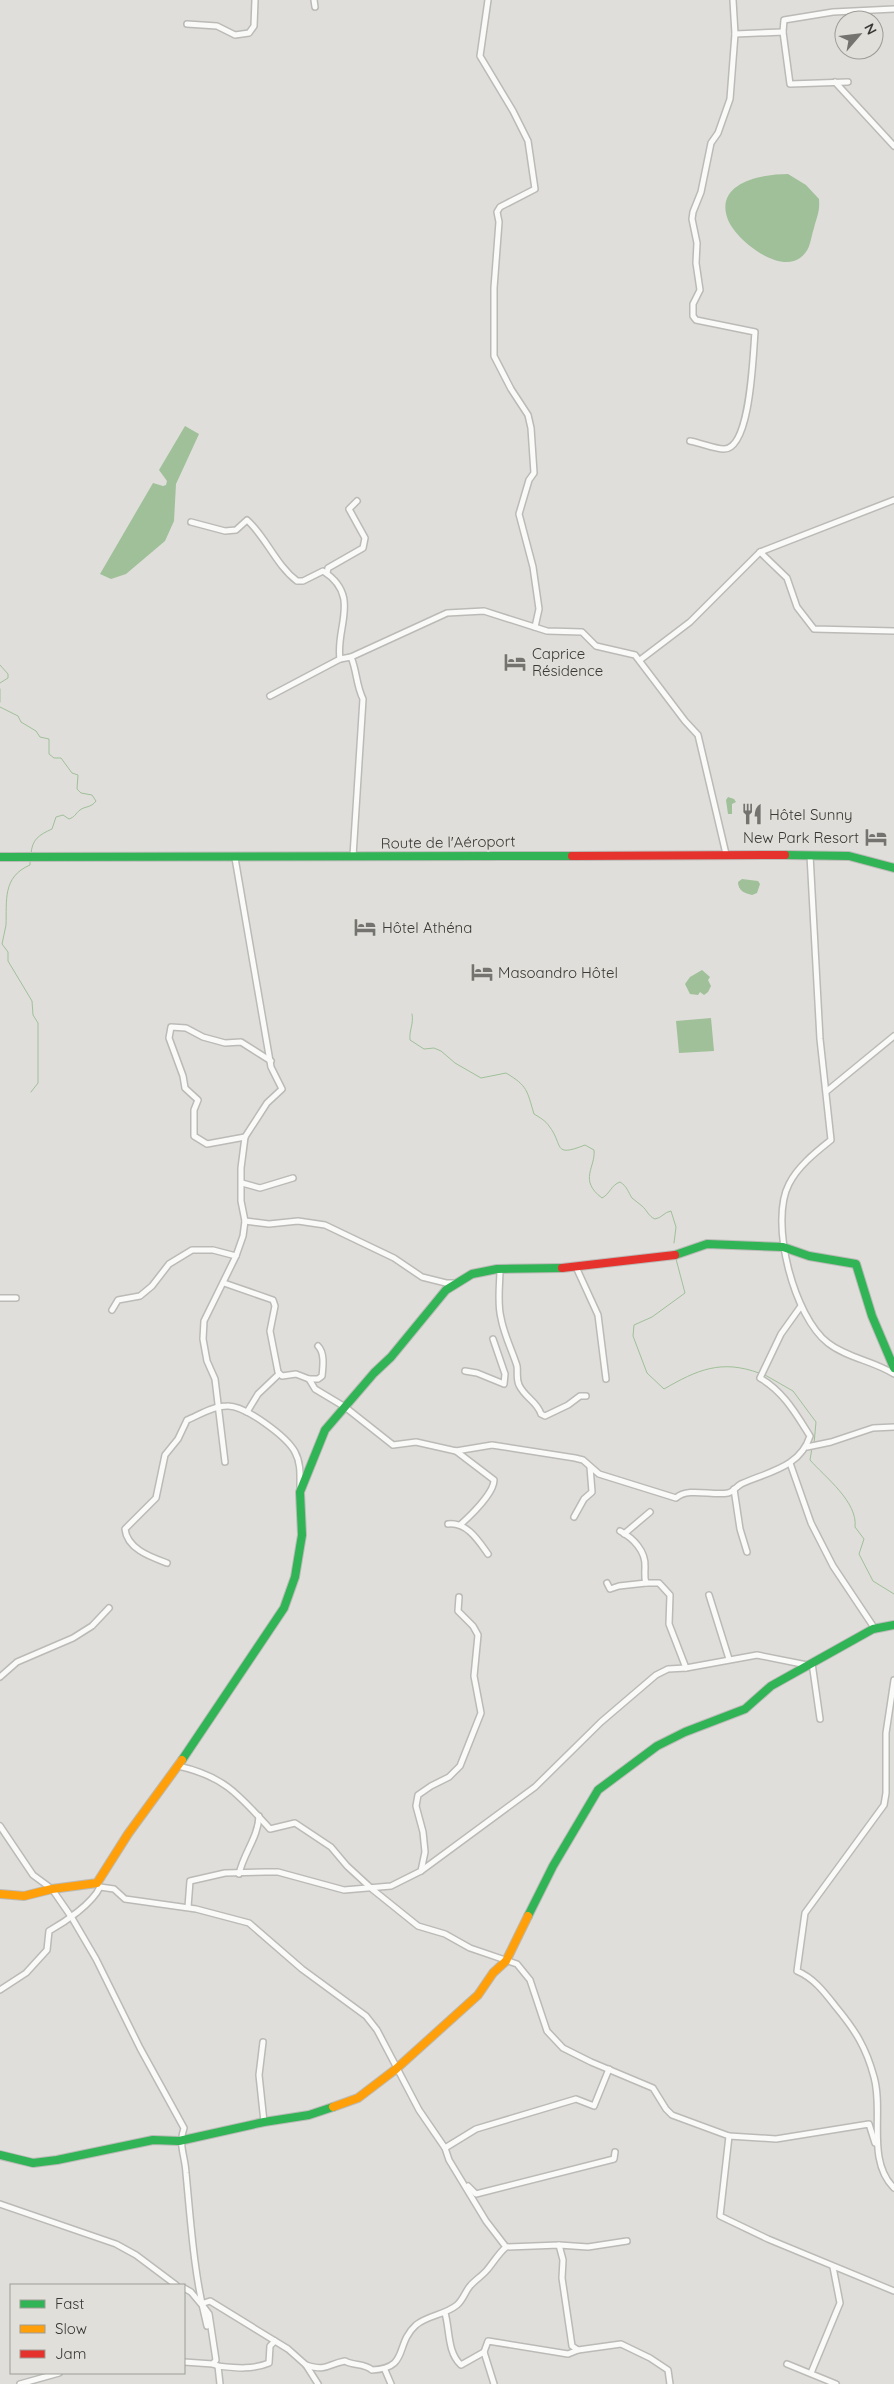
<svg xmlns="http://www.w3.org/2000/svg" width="894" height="2384" viewBox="0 0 894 2384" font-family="Quicksand,sans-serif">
  <rect width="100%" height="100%" fill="#dfdeda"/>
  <!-- water -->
  <g fill="#a0c099">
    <path d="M788 174 806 185 819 199C820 212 817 216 814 228 810 240 811 250 800 258 778 274 733 238 727 217 716 182 763 174 788 174Z"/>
    <path d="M185 426 199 434 176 484 174 521 165 541 126 574 111 579 100 574 153 483 163 486 166 485 167 481 159 470Z"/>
    <path d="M728 797 734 799 736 802 732 804V814H728L726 800Z"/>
    <path d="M742 879 758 881 760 884 757 893 752 895C745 893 738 891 738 882Z"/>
    <path d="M702 970 710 977 708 980 711 986 708 992 704 995 700 992 698 995 690 994 685 984 690 977Z"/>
    <path d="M711 1018 714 1051 679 1053 676 1021Z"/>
  </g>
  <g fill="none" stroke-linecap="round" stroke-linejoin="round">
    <!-- stream -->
    <g stroke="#a0c099" stroke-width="1">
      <path d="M0 665 8 674V678L0 683"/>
      <path d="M0 689V702"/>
      <path d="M0 707 18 716 21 722 36 731 40 737 49 739V754L54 758H61L72 773 78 775 77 789 81 793 92 795 96 801C91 808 85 806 80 810 75 814 75 817 69 819L63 815 56 817 52 829C39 835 32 839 31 854"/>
      <path d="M30 861V865C2 877 7 901 6 925 5 931 3 938 2 944L8 952V961L32 1001 33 1015 38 1023V1083L31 1092"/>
      <path d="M412 1014C414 1024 409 1030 410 1040L424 1049 434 1048 441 1051 455 1063 481 1078 506 1073C528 1086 527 1091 534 1114 539 1117 546 1121 549 1126 564 1145 552 1158 585 1145L594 1150C596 1167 578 1180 602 1198 610 1194 611 1185 620 1182 627 1186 628 1192 632 1198 635 1201 639 1203 642 1206 647 1210 648 1216 655 1219 662 1218 664 1212 671 1211L676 1227 674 1243"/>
      <path d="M676 1259 685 1293 652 1317 634 1325 633 1336 647 1373 664 1389C697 1370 721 1359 759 1373"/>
      <path d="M765 1375 793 1391 816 1422 814 1444"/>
      <path d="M812 1448 810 1460C825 1477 858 1502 855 1527L864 1539 859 1554 873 1581 894 1594"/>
    </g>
    <!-- street casing -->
    <g stroke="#bbbab7" stroke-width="8">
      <g id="street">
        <path d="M314 0 315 7"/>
        <path d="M488 0 480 56 513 111 528 141 535 189 500 207 497 212 499 222 494 288V356L511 389 528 415 531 428 534 473 529 480 519 514 533 567 539 609 535 627"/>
        <path d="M733 0 735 34 783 32 790 84 848 82"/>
        <path d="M187 24 217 26 235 35 249 33 254 26 255 0"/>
        <path d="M783 32 784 20 833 12 894 9"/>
        <path d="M835 82 894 146"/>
        <path d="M690 441C701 443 714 449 724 449 751 449 753 353 755 332L696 320 693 316V304L700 290 696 263 697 243 692 219 693 212 701 192 711 143 718 133 730 99 735 34"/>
        <path d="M894 500 760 552 787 578 797 607 814 629 894 631"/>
        <path d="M191 522 225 531 236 530 247 520C266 537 276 565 297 581H303L323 571C362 596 335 627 340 659"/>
        <path d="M327 573 328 568 363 548 365 538 349 509 357 501"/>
        <path d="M640 660 690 622 760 552"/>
        <path d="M270 696 340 659 351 657"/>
        <path d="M810 855 820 1039 831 1140C816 1152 798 1166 789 1184 769 1222 794 1317 828 1343 847 1358 874 1361 894 1374"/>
        <path d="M353 856 363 699C356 685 357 671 351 657L447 613 484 611 547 631 582 632 596 646 635 655 685 721 698 735 726 854"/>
        <path d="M827 1091 894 1036"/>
        <path d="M245 1137 207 1144 194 1136V1110L198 1100 185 1088 183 1076 169 1038 171 1027 186 1028 203 1037 225 1043 241 1042 271 1061"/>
        <path d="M242 1183 260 1188 293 1178"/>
        <path d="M245 1221 269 1224 298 1221 325 1225 394 1258 422 1277 446 1283H456"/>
        <path d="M576 1267 598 1315 606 1379"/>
        <path d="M500 1269C500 1284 497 1303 501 1318 504 1335 512 1350 517 1366 518 1372 516 1378 519 1385 525 1398 537 1401 541 1414L545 1416 568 1405 580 1396H586"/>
        <path d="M224 1283 273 1300 275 1306 270 1331 278 1372 282 1376 296 1374 309 1379 315 1389 345 1407 393 1445 416 1442 456 1451 492 1445 575 1458 583 1460 599 1474 676 1498C688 1487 712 1496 728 1493 733 1492 736 1487 741 1484 767 1472 800 1468 810 1436 796 1414 784 1392 760 1378L781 1334 801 1306"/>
        <path d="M0 1298H16"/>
        <path d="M112 1310 118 1300 140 1296 152 1286 169 1264 192 1250H213L236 1256 243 1236 245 1221 241 1201V1168L245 1137 267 1103 282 1089 271 1067 235 858"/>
        <path d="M465 1371 477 1373 504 1384 505 1374 493 1339"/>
        <path d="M309 1379H318L322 1376C323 1367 325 1353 318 1346"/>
        <path d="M247 1412 258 1394 279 1374"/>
        <path d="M807 1447 831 1442 873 1428 894 1427"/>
        <path d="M456 1451 494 1480C494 1493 470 1516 460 1525"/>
        <path d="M225 1462 215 1379 207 1361 203 1339 204 1321 236 1256"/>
        <path d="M790 1463 811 1523 833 1566 875 1629"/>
        <path d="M734 1489 740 1529 747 1552"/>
        <path d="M574 1517 584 1499 592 1492 590 1467"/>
        <path d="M448 1524C467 1522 478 1540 488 1554"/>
        <path d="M620 1531C633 1538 646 1551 645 1567 645 1574 644 1577 646 1583H659L670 1595 669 1624 686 1668"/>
        <path d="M624 1534 650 1512"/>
        <path d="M167 1563C151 1557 127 1549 125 1529L156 1498 165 1455 178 1439 187 1420C199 1415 213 1406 227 1406 245 1405 287 1437 295 1452 301 1463 300 1475 300 1486"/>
        <path d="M607 1583 610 1589 619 1586 646 1583"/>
        <path d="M709 1595 729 1659"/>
        <path d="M812 1663 820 1719"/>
        <path d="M0 1677 17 1662 73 1638 92 1626 109 1608"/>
        <path d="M894 1680 886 1733V1793L884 1805 805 1913 797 1971C814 1978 825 1993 836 2007 855 2030 866 2047 874 2077 884 2112 866 2160 894 2188"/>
        <path d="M178 1766C224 1776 239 1795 270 1829L295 1823 331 1847 347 1866 372 1889 418 1926 445 1934 470 1948 517 1964 530 1980 547 2031 563 2048 591 2062 653 2088 666 2109 672 2115 729 2136 720 2216 768 2239 894 2291"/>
        <path d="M0 1826 33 1875 52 1889 72 1918 96 1959 140 2048 184 2128C178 2145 185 2155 186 2173 191 2225 194 2275 207 2326"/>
        <path d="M421 1871 425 1852 423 1832 416 1806 418 1795 431 1786 449 1777 460 1766 481 1713 474 1676 478 1635 473 1626 458 1611 459 1597"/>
        <path d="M239 1874C244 1852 258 1838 259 1816"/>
        <path d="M97 1883 100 1887 114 1889 125 1899 196 1909 249 1923 302 1969 366 2016 377 2030 419 2110 445 2148 449 2160 486 2221 506 2247"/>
        <path d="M188 1907 190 1881 225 1873 266 1872H278L344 1890 391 1886 421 1871 535 1787 601 1722 656 1675 668 1669 686 1668 757 1655 807 1665"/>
        <path d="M0 1990 26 1973 47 1950 49 1931C65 1922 92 1904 100 1887"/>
        <path d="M263 2042 259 2075 264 2122"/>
        <path d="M729 2136 776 2139 869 2124 875 2143"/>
        <path d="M445 2148 476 2129 576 2099 594 2106 609 2069"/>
        <path d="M468 2186 476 2194 614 2159 615 2152"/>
        <path d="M0 2204 116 2244 136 2255 176 2285"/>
        <path d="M559 2245 563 2260 562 2278 572 2346 578 2350 621 2344 650 2358 668 2370 670 2384"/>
        <path d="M184 2288 191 2292 201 2304 210 2301 288 2349 306 2365 318 2384"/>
        <path d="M203 2306 209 2314 216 2360 213 2364 218 2366 220 2384"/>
        <path d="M445 2313C450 2330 447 2352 461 2365L484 2352"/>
        <path d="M184 2362 213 2364"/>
        <path d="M787 2364 836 2384"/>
        <path d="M306 2365C328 2372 327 2364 345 2361 354 2366 364 2363 372 2370 410 2368 394 2345 416 2325 428 2315 445 2315 457 2305 463 2300 465 2292 470 2286 475 2280 482 2276 487 2270 493 2263 498 2254 506 2247L559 2245 588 2247 627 2241"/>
        <path d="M218 2366C236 2368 252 2370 269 2363L270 2346 275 2341"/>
        <path d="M385 2370 391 2384"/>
        <path d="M811 2373 840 2303 833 2267"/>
        <path d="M20 2384 59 2373"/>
        <path d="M494 2384 484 2352 488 2341 568 2354 578 2350"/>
      </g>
    </g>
    <!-- fast casing -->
    <g stroke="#bbbab7" stroke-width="10">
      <g id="fast">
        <path d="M785 855 849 856 894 868"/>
        <path d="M0 857 572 856"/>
        <path d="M675 1255 707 1244 783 1247 809 1256 856 1264 872 1316 894 1368"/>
        <path d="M182 1760 284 1608 295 1577 302 1535 300 1492 325 1430 374 1373 391 1357 446 1290 472 1274 497 1269 562 1268"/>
        <path d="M528 1916 553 1866 598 1790 657 1746 685 1732 745 1709 771 1686 873 1629 894 1625"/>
        <path d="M0 2155 33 2163 57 2160 153 2140 179 2141 264 2122 309 2115 333 2107"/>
      </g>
    </g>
    <!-- slow casing -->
    <g stroke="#bbbab7" stroke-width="10">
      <g id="slow">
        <path d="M0 1894 24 1896 52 1889 97 1883 128 1834 182 1760"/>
        <path d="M333 2107 358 2098 396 2069 478 1995 493 1973 506 1961 528 1916"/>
      </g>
    </g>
    <!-- jam casing -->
    <g stroke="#bbbab7" stroke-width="10">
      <g id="jam">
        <path d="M572 856 785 855"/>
        <path d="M562 1268 675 1255"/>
      </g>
    </g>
    <!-- street -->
    <use href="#street" stroke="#fafaf9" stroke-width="5"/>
    <!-- fast -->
    <use href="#fast" stroke="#30b455" stroke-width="8"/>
    <!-- slow -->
    <use href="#slow" stroke="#ff9f0a" stroke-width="8"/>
    <!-- jam -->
    <use href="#jam" stroke="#e5322d" stroke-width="8"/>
  </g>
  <!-- icons -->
  <defs>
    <g id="hotel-bare" transform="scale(1.725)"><path d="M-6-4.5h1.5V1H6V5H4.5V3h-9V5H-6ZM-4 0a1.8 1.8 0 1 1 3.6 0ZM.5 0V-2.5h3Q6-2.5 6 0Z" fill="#747370" stroke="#e0dfd9" stroke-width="2.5" paint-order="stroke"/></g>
    <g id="restaurant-bare" transform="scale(1.725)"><path d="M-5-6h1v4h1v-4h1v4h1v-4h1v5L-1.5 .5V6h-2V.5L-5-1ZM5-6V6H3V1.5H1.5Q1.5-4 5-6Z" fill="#747370" stroke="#e0dfd9" stroke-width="2.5" paint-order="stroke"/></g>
  </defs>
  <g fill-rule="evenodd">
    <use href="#hotel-bare" x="515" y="662"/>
    <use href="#restaurant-bare" x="752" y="814"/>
    <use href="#hotel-bare" x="876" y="837"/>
    <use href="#hotel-bare" x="365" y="927"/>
    <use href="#hotel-bare" x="482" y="972"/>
  </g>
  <g text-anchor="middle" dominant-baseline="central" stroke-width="4" stroke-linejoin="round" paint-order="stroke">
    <!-- poi labels -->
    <g font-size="15" fill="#3a3937" stroke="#e0dfd9" text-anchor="start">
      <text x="532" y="653">Caprice<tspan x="532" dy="17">Résidence</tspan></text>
      <text x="769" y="814">Hôtel Sunny</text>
      <text x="859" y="837" text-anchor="end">New Park Resort</text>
      <text x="382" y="927">Hôtel Athéna</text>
      <text x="498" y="972">Masoandro Hôtel</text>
    </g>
    <!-- street labels -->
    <g font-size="15" fill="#3a3937" stroke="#e0dfd9">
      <text transform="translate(448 842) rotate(-1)">Route de l'Aéroport</text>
    </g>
  </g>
  <!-- legend -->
  <rect x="10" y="2284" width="175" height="90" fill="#e0dfd9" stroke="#9e9d98"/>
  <rect x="20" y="2300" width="25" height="8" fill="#30b455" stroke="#9e9d98"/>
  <text x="55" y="2309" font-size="15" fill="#3a3937">Fast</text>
  <rect x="20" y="2325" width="25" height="8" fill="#ff9f0a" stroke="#9e9d98"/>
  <text x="55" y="2334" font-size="15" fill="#3a3937">Slow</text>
  <rect x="20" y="2350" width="25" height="8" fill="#e5322d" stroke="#9e9d98"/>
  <text x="55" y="2359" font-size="15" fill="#3a3937">Jam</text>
  <!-- north arrow -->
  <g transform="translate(859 35) rotate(62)"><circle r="24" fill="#e0dfd9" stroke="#9e9d98"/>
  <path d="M0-4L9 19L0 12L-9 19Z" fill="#747370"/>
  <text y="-8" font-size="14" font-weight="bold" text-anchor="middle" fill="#3a3937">N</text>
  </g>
</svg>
